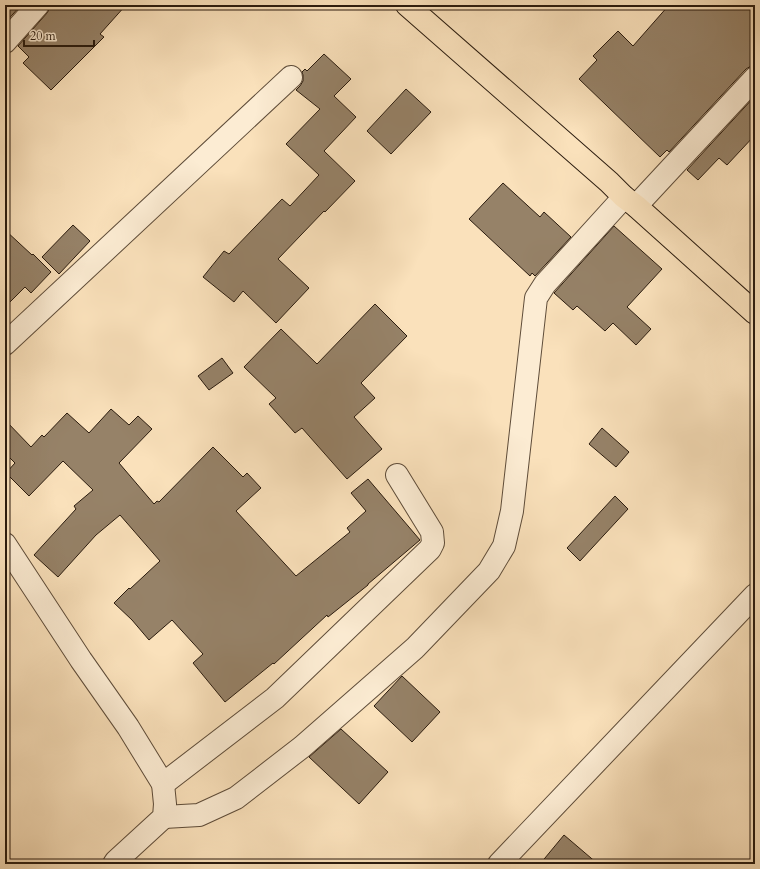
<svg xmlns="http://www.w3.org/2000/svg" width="760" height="869" viewBox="0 0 760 869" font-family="Cardo,serif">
  <rect width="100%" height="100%" fill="#fae1bb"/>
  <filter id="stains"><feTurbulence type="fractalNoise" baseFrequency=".005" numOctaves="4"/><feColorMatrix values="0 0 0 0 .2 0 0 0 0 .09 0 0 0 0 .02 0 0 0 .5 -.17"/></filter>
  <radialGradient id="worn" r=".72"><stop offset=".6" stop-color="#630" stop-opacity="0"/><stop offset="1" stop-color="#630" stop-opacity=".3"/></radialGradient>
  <!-- building -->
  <g fill="#968268" stroke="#2a1b0e">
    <path d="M5 5H21L5 23Z"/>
    <path d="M50 5H126L100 34 104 37 51 90 23 63 29 57 18 46 47 13 50 8Z"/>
    <path d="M669 5H755V66H751L746 69 669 152 667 150 660 157 579 79 597 60 593 56 618 31 633 46Z"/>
    <path d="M324 54 351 79 334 96 356 117 324 151 355 181 325 212 324 211 278 259 309 288 276 323 243 291 234 302 203 277 224 251 229 254 282 199 290 206 319 175 286 144 320 109 296 90 300 86 303 81V75L302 72 305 69 307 71Z"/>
    <path d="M406 89 431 112 391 154 367 131Z"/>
    <path d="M755 96V135L727 165 719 158 698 180 687 170Z"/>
    <path d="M503 183 540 217 544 212 571 237 535 276 532 273 530 276 469 219Z"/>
    <path d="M73 225 90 241 59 274 42 257Z"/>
    <path d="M614 226 662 269 627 307 651 329 636 345 613 323 605 331 577 306 573 310 554 293Z"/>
    <path d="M5 230 32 255 33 254 51 272 31 293 25 287 5 307Z"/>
    <path d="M375 304 407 336 361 383 375 398 354 417 382 449 347 479 302 428 295 433 269 404 276 398 244 367 281 329 317 364Z"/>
    <path d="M222 358 233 373 209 390 198 376Z"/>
    <path d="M111 409 129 425 138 416 152 429 119 463 154 504 157 501 159 502 213 447 243 477 247 473 261 488 236 511 296 576 350 532 347 528 366 511 351 493 368 479 420 540 368 584V585L328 617 327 615 274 664 273 663 225 702 193 663 203 654 172 620 149 640 132 620 114 603 129 588 130 589 160 561 120 515 96 535 58 577 34 555 76 509 74 506 93 490 63 461 29 496 6 473 15 463 5 453V420L31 447 42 435 44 437 67 413 89 433Z"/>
    <path d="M602 428 629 452 616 467 589 444Z"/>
    <path d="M615 496 628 509 580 561 567 548Z"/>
    <path d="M402 676 440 712 412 742 374 706Z"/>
    <path d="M341 729 388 772 359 804 309 757Z"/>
    <path d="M564 835 598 864H540Z"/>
  </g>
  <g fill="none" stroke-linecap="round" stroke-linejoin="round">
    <!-- minor casing -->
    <g stroke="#5e4c39" stroke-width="24">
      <g id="minor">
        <path d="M5 42 38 5"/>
        <path d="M636 206 755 78"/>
        <path d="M5 344 291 77"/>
        <path d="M5 544 81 660 128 727 163 784 165 804 164 817 116 861 114 864"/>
        <path d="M163 784 275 698 430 549 433 543 432 532 397 475"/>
        <path d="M164 817 199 815 236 798 302 747 415 648 489 571 504 546 512 511 536 298 545 284 624 197"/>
        <path d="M499 864 755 595"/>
      </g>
    </g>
    <!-- primary casing -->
    <g stroke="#2a1b0e" stroke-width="24">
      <path id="primary" d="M407 5 609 182 624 197 636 206 755 313"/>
    </g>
    <!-- minor -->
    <use href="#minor" stroke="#fcecd3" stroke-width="22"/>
    <!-- primary -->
    <use href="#primary" stroke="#fae1bb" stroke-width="22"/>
  </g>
  <!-- margin -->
  <rect width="760" height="869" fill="none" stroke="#fae1bb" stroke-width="20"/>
  <rect x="6" y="6" width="748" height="857" fill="none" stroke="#2a1b0e" stroke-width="2"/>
  <rect x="10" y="10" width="740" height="849" fill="none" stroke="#2a1b0e"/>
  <!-- scale -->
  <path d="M24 40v6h70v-6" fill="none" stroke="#2a1b0e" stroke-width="2"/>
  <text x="30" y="40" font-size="12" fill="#2a1b0e" stroke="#fcecd3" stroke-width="3" paint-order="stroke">20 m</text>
  <rect width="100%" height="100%" filter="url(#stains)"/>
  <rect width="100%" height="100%" fill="url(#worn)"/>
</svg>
